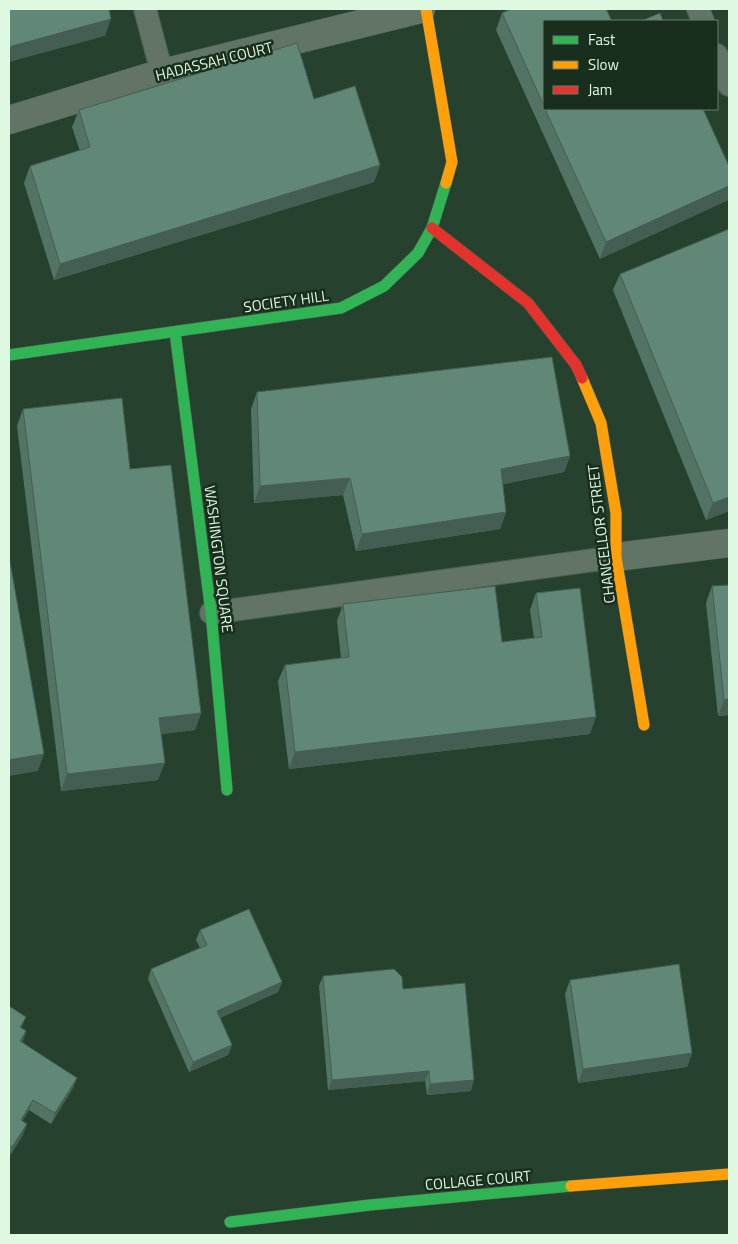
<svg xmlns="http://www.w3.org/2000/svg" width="738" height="1244" viewBox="0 0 738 1244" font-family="'Titillium Web',sans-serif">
  <rect width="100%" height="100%" fill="#26422e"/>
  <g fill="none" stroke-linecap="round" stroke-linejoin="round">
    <!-- lane casing -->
    <g stroke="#485e4e" stroke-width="24">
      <g id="lane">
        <path d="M145 9 162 73"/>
        <path d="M698 9 703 21"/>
        <path d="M717 55 729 85"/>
        <path d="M211 613 616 557"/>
      </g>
    </g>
    <!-- street casing -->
    <g stroke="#485e4e" stroke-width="29">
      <g id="street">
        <path d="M9 120 162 73 421 9"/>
        <path d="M616 557 729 543"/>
      </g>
    </g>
    <!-- fast casing -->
    <g stroke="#485e4e" stroke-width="12">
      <g id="fast">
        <path d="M175 332 211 613 227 790"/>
        <path d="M9 355 341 308 384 286 418 253 432 228 446 183"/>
        <path d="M230 1222 370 1205 571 1186"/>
      </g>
    </g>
    <!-- slow casing -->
    <g stroke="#485e4e" stroke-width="12">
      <g id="slow">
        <path d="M426 9 452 162 446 183"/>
        <path d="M582 378 601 423 616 513V557L644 725"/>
        <path d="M571 1186 729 1174"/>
      </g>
    </g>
    <!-- jam casing -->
    <g stroke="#485e4e" stroke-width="12">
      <path id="jam" d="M432 228 528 303 576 365 582 378"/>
    </g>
    <!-- lane -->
    <use href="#lane" stroke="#617465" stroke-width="22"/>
    <!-- street -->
    <use href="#street" stroke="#617465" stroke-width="28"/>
    <!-- fast -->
    <use href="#fast" stroke="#30b455" stroke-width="11"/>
    <!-- slow -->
    <use href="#slow" stroke="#ff9f0a" stroke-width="11"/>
    <!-- jam -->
    <use href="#jam" stroke="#e5322d" stroke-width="11"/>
  </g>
  <!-- wall -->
  <g fill="#537465">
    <path d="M502 13 544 21V109H703L600 259 496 30Z"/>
    <path d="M314 99 380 165 374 182 54 280 24 183 30 166 80 151 72 127 79 110Z"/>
    <path d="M620 274 729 511 706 520 613 290Z"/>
    <path d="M257 392 570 456 564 472 503 484 506 512 500 529 356 551 343 495 254 503 251 409Z"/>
    <path d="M23 409 130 469 201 713 195 730 161 734 158 780 61 791 17 426Z"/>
    <path d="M712 586 729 715 718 716 706 603Z"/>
    <path d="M536 593 590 734 289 769 278 681 285 665 341 658 337 621 343 604 502 642 534 638 530 610Z"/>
    <path d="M200 930 282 982 278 992 220 1018 232 1045 228 1055 189 1072 148 979 151 969 200 948 196 940Z"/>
    <path d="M323 976 403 989 471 1091 427 1095 425 1081 328 1090 319 986Z"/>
    <path d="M570 980 692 1053 687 1067 578 1083 565 994Z"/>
    <path d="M9 1006 22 1028 26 1031 22 1043 77 1078 73 1088 51 1124 29 1110 22 1122 23 1135 9 1157Z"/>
  </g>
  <!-- shaded-wall -->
  <g fill="#445e53">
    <path d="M111 19 105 36 9 62V47Z"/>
    <path d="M380 165 374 182 54 280 60 264Z"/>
    <path d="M729 186V200L600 259 606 242Z"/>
    <path d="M570 456 564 472 495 486 501 469Z"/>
    <path d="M350 478 343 495 254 503 260 486Z"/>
    <path d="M729 497V511L706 520 713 503Z"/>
    <path d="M506 512 500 529 356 551 362 534Z"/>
    <path d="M729 699V715L718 716 724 700Z"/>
    <path d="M201 713 195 730 153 735 159 718Z"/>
    <path d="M596 717 590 734 289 769 295 752Z"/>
    <path d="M44 754 38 771 9 776V760Z"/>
    <path d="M165 763 158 780 61 791 67 774Z"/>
    <path d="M282 982 278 992 213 1021 217 1011Z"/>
    <path d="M26 1017 22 1027 16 1037 20 1027Z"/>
    <path d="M26 1031 23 1041 16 1051 20 1041Z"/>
    <path d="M232 1045 228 1055 189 1072 193 1062Z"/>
    <path d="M692 1053 687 1067 578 1083 583 1069Z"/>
    <path d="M429 1071 425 1081 328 1090 332 1080Z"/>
    <path d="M77 1078 73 1088 51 1124 55 1113Z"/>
    <path d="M474 1080 471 1091 427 1095 430 1084Z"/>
    <path d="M33 1100 29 1110 17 1131 21 1120Z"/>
    <path d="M27 1124 23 1135 9 1157 12 1147Z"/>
  </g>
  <!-- building -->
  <g fill="#618776" stroke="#445e53">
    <path d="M9 9H109L111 19 9 47Z"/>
    <path d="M511 9H606L612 21H544V106L502 13Z"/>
    <path d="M660 13 663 21H641Z"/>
    <path d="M297 43 314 99 355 86 380 165 60 264 30 166 90 147 79 110Z"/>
    <path d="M545 109H703L729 166V186L606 242Z"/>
    <path d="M729 229V497L713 503 620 274Z"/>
    <path d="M552 357 570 456 501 469 506 512 362 534 350 478 260 486 257 392Z"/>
    <path d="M122 398 130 469 171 465 201 713 159 718 165 763 67 774 23 409Z"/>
    <path d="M9 556 44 754 9 760Z"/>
    <path d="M729 585V699L724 700 712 586Z"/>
    <path d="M495 586 502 642 542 637 536 593 580 588 596 717 295 752 285 665 349 657 343 604Z"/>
    <path d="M249 909 282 982 217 1011 232 1045 193 1062 151 969 207 945 200 930Z"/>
    <path d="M679 964 692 1053 583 1069 570 980Z"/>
    <path d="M394 969 402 977 403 989 465 983 474 1080 430 1084 429 1071 332 1080 323 976Z"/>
    <path d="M9 1006 26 1017 20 1027 26 1031 20 1041 77 1078 55 1113 33 1100 21 1120 27 1124 12 1147 9 1145Z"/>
  </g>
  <g text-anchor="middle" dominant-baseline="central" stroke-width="5" stroke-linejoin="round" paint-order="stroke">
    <!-- street labels -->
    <g font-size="15" fill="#def8e1" stroke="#192e1d">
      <text transform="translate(214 61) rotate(-14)">HADASSAH COURT</text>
      <text transform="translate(286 301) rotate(-8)">SOCIETY HILL</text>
      <text transform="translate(601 534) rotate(-97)">CHANCELLOR STREET</text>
      <text transform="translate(219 559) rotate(83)">WASHINGTON SQUARE</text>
      <text transform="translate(478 1180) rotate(-5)">COLLAGE COURT</text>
    </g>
  </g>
  <!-- border -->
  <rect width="738" height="1244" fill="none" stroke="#def8e1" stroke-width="20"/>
  <!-- legend -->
  <rect x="543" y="20" width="175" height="90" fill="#192e1d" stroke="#687f6b"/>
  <rect x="553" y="36" width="25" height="8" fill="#30b455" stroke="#687f6b"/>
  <text x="588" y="45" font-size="15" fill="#def8e1">Fast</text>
  <rect x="553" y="61" width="25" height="8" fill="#ff9f0a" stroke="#687f6b"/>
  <text x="588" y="70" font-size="15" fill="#def8e1">Slow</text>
  <rect x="553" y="86" width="25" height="8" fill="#e5322d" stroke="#687f6b"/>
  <text x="588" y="95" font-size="15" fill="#def8e1">Jam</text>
</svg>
